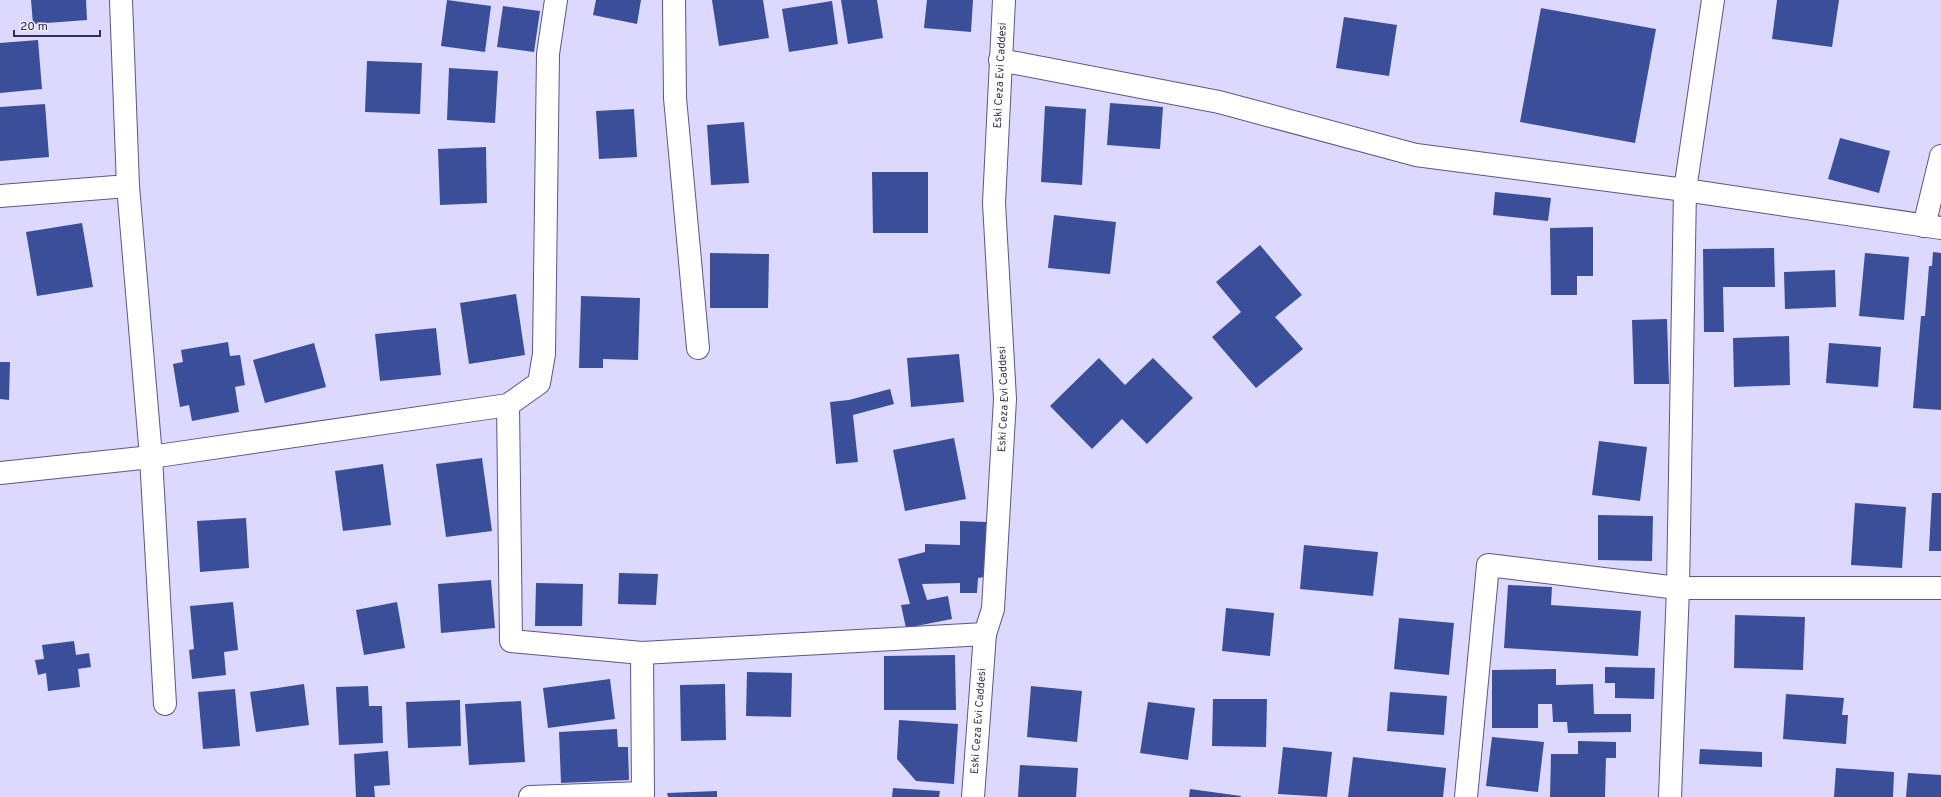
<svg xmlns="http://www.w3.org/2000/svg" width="1941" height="797" viewBox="0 0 1941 797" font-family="Overpass,sans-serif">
  <rect width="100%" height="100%" fill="#dcd8fe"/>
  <!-- building -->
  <g fill="#3a4e99">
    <path d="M31 0H86L87 20 33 24Z"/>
    <path d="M447 0 491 6 485 52 441 46Z"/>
    <path d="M596 0H641L637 24 593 15Z"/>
    <path d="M712 0H763L769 38 719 46Z"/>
    <path d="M841 0H877L883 38 848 44Z"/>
    <path d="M927 0H973L971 32 924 28Z"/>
    <path d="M1777 0H1839L1832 47 1772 39Z"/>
    <path d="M832 1 838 44 789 52 782 9Z"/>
    <path d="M503 6 540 11 534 52 497 47Z"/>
    <path d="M1541 8 1656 29 1635 143 1520 122Z"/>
    <path d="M1344 17 1397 25 1389 76 1336 68Z"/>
    <path d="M38 40 42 89 0 93V43Z"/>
    <path d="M367 61 422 63 420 114 365 112Z"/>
    <path d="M449 68 498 71 495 123 447 120Z"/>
    <path d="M1110 103 1163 107 1160 149 1107 145Z"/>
    <path d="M45 104 49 157 0 161V107Z"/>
    <path d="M1045 106 1086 109 1082 185 1041 182Z"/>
    <path d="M634 109 637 157 599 159 596 111Z"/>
    <path d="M744 122 749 183 711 185 707 125Z"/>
    <path d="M1840 138 1890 151 1879 193 1828 179Z"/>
    <path d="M486 147 487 203 440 205 438 149Z"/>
    <path d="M872 172H928V233H873Z"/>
    <path d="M1495 192 1551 198 1548 221 1493 215Z"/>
    <path d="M1054 215 1116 222 1110 274 1048 268Z"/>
    <path d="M82 223 93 287 37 296 26 232Z"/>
    <path d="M1593 227V276H1577V295H1551L1550 228Z"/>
    <path d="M1260 245 1302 295 1275 317 1303 349 1256 388 1212 337 1241 312 1216 282Z"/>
    <path d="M1774 248 1775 287H1723L1724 332H1704L1703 249Z"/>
    <path d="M1933 252 1941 253V410L1913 408 1921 316H1925L1929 266H1932Z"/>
    <path d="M710 253 769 254 768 308H710Z"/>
    <path d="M1865 253 1909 257 1904 320 1859 316Z"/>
    <path d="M1835 270 1836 307 1785 309 1784 272Z"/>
    <path d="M516 294 525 355 469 364 460 303Z"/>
    <path d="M581 296 640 298 638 360 603 359V368H579Z"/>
    <path d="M1667 319 1669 384H1634L1632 320Z"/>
    <path d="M436 328 441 375 380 381 375 334Z"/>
    <path d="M1789 336 1790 385 1734 387 1733 338Z"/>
    <path d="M228 342 230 356 240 355 245 385 235 387 239 412 192 421 189 405 180 407 173 364 183 362 181 350Z"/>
    <path d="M314 343 326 387 265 403 253 360Z"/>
    <path d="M1829 343 1881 347 1878 387 1826 383Z"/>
    <path d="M959 354 964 402 911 407 907 358Z"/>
    <path d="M1099 358 1125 385 1153 358 1193 398 1147 444 1122 419 1092 449 1050 406Z"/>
    <path d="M0 362H10L9 400 0 399Z"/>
    <path d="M890 389 894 404 853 415 858 462 836 464 830 402 849 400Z"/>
    <path d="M954 438 966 499 905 511 893 450Z"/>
    <path d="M1599 441 1647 447 1640 501 1592 495Z"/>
    <path d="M482 458 492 531 446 537 436 464Z"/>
    <path d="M383 464 391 525 343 531 335 471Z"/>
    <path d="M1932 493H1941V551H1929Z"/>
    <path d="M1855 503 1906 507 1902 568 1851 565Z"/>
    <path d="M1598 515 1653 516 1652 561 1598 560Z"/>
    <path d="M246 518 249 568 200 572 197 521Z"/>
    <path d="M960 521 986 522 985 577 978 578 977 593H960V583L922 584 927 600 948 596 952 619 906 628 901 605 910 604 898 559 925 552V544L960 545Z"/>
    <path d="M1304 545 1378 552 1373 596 1300 589Z"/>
    <path d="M619 573 658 574 656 605 618 604Z"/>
    <path d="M491 580 495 628 441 633 438 584Z"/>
    <path d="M536 583 583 584 582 626H535Z"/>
    <path d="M1508 585 1552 587 1551 605 1641 611 1638 656 1504 648Z"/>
    <path d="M233 602 238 650 224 652 226 675 192 679 189 650 194 649 190 606Z"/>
    <path d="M397 602 405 648 364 655 356 610Z"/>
    <path d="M1226 608 1274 613 1270 656 1222 651Z"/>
    <path d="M1735 615 1805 617 1803 670 1734 668Z"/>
    <path d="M1399 618 1454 623 1449 675 1394 669Z"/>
    <path d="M74 641 76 655 89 653 91 667 78 669 80 687 48 691 46 673 38 675 35 660 44 659 42 645Z"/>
    <path d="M955 655 956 710H884V656Z"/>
    <path d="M1605 667 1655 668 1654 699 1615 698V683H1605Z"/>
    <path d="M1556 669V685L1593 684 1594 714H1631V732L1568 733 1567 722H1553L1552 704H1538V728H1492V670Z"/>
    <path d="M747 672 792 673 791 717 746 716Z"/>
    <path d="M610 679 615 719 548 728 543 688Z"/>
    <path d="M304 684 309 725 256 732 250 692Z"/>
    <path d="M725 684 726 740 681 741 680 685Z"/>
    <path d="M368 686 369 706H382L383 743 339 745 336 687Z"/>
    <path d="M1031 686 1082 691 1077 742 1027 737Z"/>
    <path d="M235 689 240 746 203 749 198 692Z"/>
    <path d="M1390 692 1447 696 1444 735 1387 731Z"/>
    <path d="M1786 694 1844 698 1842 715H1848L1846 744 1783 739Z"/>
    <path d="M1213 699H1267L1266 747 1212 746Z"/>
    <path d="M460 700 461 746 408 748 406 702Z"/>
    <path d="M521 701 525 762 469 765 465 704Z"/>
    <path d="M1148 702 1195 708 1188 760 1140 753Z"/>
    <path d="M899 720 958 724 954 784 916 781 897 759Z"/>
    <path d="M617 729 618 747H628L629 780 561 783 559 732Z"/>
    <path d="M1492 737 1544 742 1538 792 1486 786Z"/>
    <path d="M1578 741 1616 742V758H1606L1605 797H1550L1551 754H1578Z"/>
    <path d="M1283 747 1332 752 1327 797 1278 794Z"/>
    <path d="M1700 749 1762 752V767L1699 764Z"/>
    <path d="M388 751 390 785 374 786 375 797H356L354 754Z"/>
    <path d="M1353 757 1446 768 1443 797H1348Z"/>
    <path d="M1020 765 1078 768 1076 797H1018Z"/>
    <path d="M1836 768 1894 772 1893 797H1834Z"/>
    <path d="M1908 773 1941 775V797H1906Z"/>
    <path d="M893 788 940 791 939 797H892Z"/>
    <path d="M1190 789 1241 796V797H1189Z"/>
    <path d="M717 791V797H668L667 793Z"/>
  </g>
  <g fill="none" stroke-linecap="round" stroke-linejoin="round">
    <!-- minor casing -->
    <g stroke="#5d558b" stroke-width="24">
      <g id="minor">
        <path d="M121 0 128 186 151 457 165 704"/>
        <path d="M674 0 675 98 698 348"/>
        <path d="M1000 60 1219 102 1416 155 1685 190 1941 228"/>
        <path d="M0 196 128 186"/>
        <path d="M1924 226 1941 156"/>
        <path d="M508 405 511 641 642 653 985 634"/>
        <path d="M0 473 151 457 508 405 539 383 544 354 548 54 556 0"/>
        <path d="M642 653 643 797"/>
        <path d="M530 797 643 793"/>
        <path id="s1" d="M973 797 985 634 993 609 1005 399 994 203 1004 0"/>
        <path d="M1466 797 1488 565 1678 588H1941"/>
        <path d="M1670 797 1678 588 1685 190 1713 0"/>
      </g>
    </g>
    <!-- minor -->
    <use href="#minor" stroke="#fff" stroke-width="22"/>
  </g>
  <g text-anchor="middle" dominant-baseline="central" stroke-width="4" stroke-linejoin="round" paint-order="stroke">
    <!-- street labels -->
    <g font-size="11" fill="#333049" stroke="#eae9f5">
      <text stroke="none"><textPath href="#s1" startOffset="724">Eski Ceza Evi Caddesi</textPath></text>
      <text stroke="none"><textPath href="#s1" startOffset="400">Eski Ceza Evi Caddesi</textPath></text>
      <text stroke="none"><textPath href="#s1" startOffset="76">Eski Ceza Evi Caddesi</textPath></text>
    </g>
  </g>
  <!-- scale -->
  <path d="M14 30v6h86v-6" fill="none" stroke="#333049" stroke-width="2"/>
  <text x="20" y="30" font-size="12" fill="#333049" stroke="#eae9f5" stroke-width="3" paint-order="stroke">20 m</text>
</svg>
